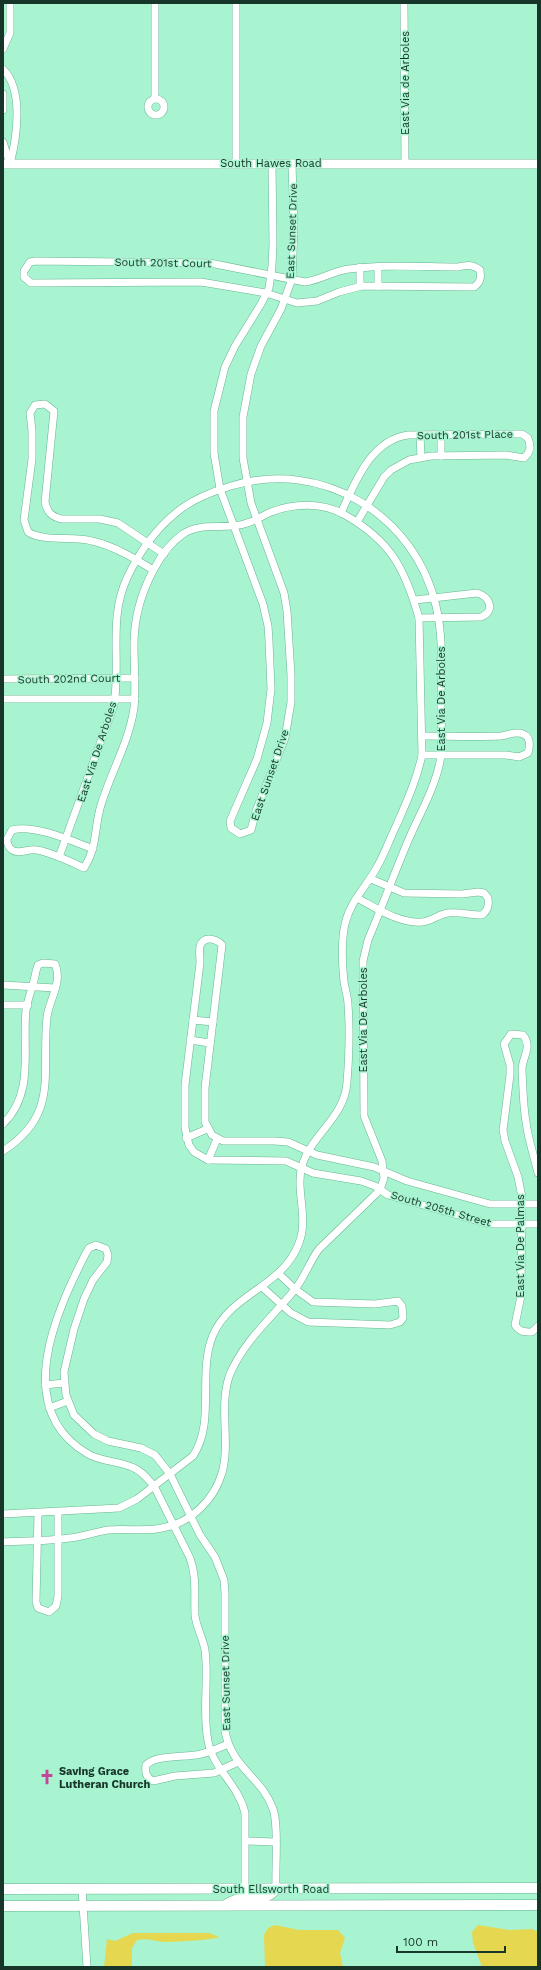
<svg xmlns="http://www.w3.org/2000/svg" width="541" height="1970" viewBox="0 0 541 1970" font-family="'Work Sans',sans-serif">
  <rect width="100%" height="100%" fill="#a8f4d0"/>
  <!-- green -->
  <g fill="#e5d750">
    <path d="M275 1925 299 1930H338L345 1938 340 1953 343 1967H265L264 1935 268 1928Z"/>
    <path d="M478 1925 509 1930 532 1929 538 1932V1967H482L473 1943 472 1932Z"/>
    <path d="M133 1933H209L219 1937C216 1940 170 1942 163 1942 154 1941 146 1938 137 1940L132 1948V1967H104L107 1939 115 1941Z"/>
  </g>
  <g fill="none" stroke-linecap="round" stroke-linejoin="round">
    <!-- street casing -->
    <g stroke="#69b492" stroke-width="8">
      <g id="street">
        <path d="M155 3V99"/>
        <path d="M236 3V163"/>
        <path d="M404 3 405 163"/>
        <path d="M3 49 10 33V3"/>
        <path d="M3 69C24 90 17 137 10 164"/>
        <path d="M3 94V110"/>
        <circle cx="156" cy="107" r="8"/>
        <path d="M3 142 10 164"/>
        <path d="M272 163 273 244 272 266 269 288 261 304 235 346 225 367 214 411V453L220 489 263 604 268 626 269 641 271 689 267 723 257 759 230 821 231 828 240 834 251 830 256 811 285 738 291 702V675L287 611 284 593 251 503 243 458V417L251 374 261 346 281 309 292 279 294 228 292 163"/>
        <path d="M36 261 210 263 305 282C320 280 333 271 349 269 385 264 422 267 458 267 467 265 472 264 480 270 481 278 481 282 474 287L362 286 339 292 317 301 297 303 266 293 201 282 31 283 24 277V271L30 262Z"/>
        <path d="M360 267V286"/>
        <path d="M378 286V267"/>
        <path d="M420 435 421 457"/>
        <path d="M441 435V456"/>
        <path d="M341 513C355 482 371 440 408 435L513 434H522L528 438C531 446 531 452 524 458L506 455 431 456 409 460 391 470 384 477 357 522"/>
        <path d="M153 570C134 558 114 546 92 541 73 536 44 542 28 532L24 520 32 459V431L30 413 35 405 45 404 54 411 45 502C47 512 51 516 61 519H100L118 523 164 554"/>
        <path d="M415 600 477 593C491 597 495 612 481 617L419 618"/>
        <path d="M3 679 135 678"/>
        <path d="M3 699H135"/>
        <path d="M422 736C448 736 475 737 501 736 508 735 516 731 523 734 531 737 530 746 528 753L519 757 506 755H422"/>
        <path d="M357 898C376 908 400 924 422 922 432 921 439 914 448 913 460 912 471 915 482 915 488 910 489 906 488 898L484 893 478 892 462 894 404 893 371 879"/>
        <path d="M3 985 55 988"/>
        <path d="M3 1005H28"/>
        <path d="M193 1020 213 1022"/>
        <path d="M190 1040 210 1043"/>
        <path d="M3 1124C35 1093 22 1049 26 1010 28 997 34 985 36 971L38 965 43 963 55 964C63 982 49 1000 47 1017 41 1074 60 1114 3 1151"/>
        <path d="M186 1138 207 1129"/>
        <path d="M208 1160 217 1139"/>
        <path d="M538 1173C534 1156 528 1139 526 1122 523 1105 523 1087 522 1070 522 1057 533 1047 523 1035L511 1034 504 1044 510 1065V1075L503 1130 505 1141 518 1177 522 1197 521 1296 515 1325C520 1332 523 1332 532 1332L538 1326"/>
        <path d="M538 1204H490L407 1181 374 1167 317 1155 288 1142 274 1141H223L212 1135 205 1122V1088L222 945C217 939 204 935 200 946 199 951 200 958 200 963L185 1085V1128L189 1145 194 1152 208 1160 286 1161 313 1173 361 1181 375 1186 388 1195 489 1224H538"/>
        <path d="M262 1287 291 1313 308 1322 390 1325 400 1322 403 1318 402 1306 398 1301 375 1304 313 1302 295 1289 279 1274"/>
        <path d="M45 1385 64 1383"/>
        <path d="M49 1408 68 1401"/>
        <path d="M3 1514 119 1508 137 1499 193 1456C216 1422 197 1373 213 1335 231 1293 283 1287 299 1243 309 1217 295 1190 302 1166 311 1134 345 1118 347 1082 349 1057 350 1030 348 1005 348 997 345 989 344 982 342 963 341 942 345 924 350 901 367 886 377 867 385 853 390 838 397 824 407 801 417 779 422 755L419 618C405 569 391 541 345 515 323 502 294 503 271 512 263 515 256 521 247 523 226 531 202 521 183 534 171 542 161 556 154 569 141 593 134 618 134 645 134 666 136 687 134 708 129 742 111 772 101 805 94 827 98 846 84 868 69 861 53 853 37 850 29 848 19 855 12 850 8 847 7 843 7 839L12 830C34 824 72 841 93 849"/>
        <path d="M38 1514 36 1602 38 1608 49 1612 56 1606 58 1596V1513"/>
        <path d="M3 1542C25 1541 48 1541 70 1538 83 1537 95 1532 108 1530 126 1528 145 1532 162 1528 191 1523 214 1500 222 1473 231 1441 218 1406 230 1374 245 1339 273 1317 296 1288 305 1276 310 1261 319 1249L380 1190 384 1178 382 1161 364 1116 363 961 368 940C382 907 394 874 408 841 419 815 434 790 440 762 443 745 441 726 441 709 441 675 444 639 436 606 415 515 322 458 231 486 214 491 196 498 182 508 158 526 140 550 127 578 108 619 121 662 114 705L59 857"/>
        <path d="M228 1744C219 1748 210 1752 201 1754 185 1758 157 1754 146 1765 145 1773 146 1777 153 1781L175 1776 214 1773 238 1762"/>
        <path d="M246 1841 275 1842"/>
        <path d="M82 1889 87 1967"/>
        <path d="M245 1889V1813C239 1785 213 1769 208 1741 202 1711 209 1680 205 1650 203 1638 196 1627 195 1615 194 1595 197 1577 190 1558L154 1486C148 1479 143 1472 134 1468 120 1461 102 1462 88 1454 11 1409 56 1312 86 1253L89 1248 96 1245 106 1249 108 1255 107 1262 93 1280 84 1299 74 1329 64 1372 66 1395 74 1415 94 1434 108 1441 141 1448 155 1455 170 1474 200 1535 215 1557 224 1580 225 1593V1731C232 1769 262 1777 273 1809 279 1825 275 1869 276 1889"/>
      </g>
    </g>
    <!-- secondary casing -->
    <g stroke="#69b492" stroke-width="10">
      <path id="secondary" d="M3 164H538"/>
    </g>
    <!-- primary casing -->
    <g stroke="#69b492" stroke-width="11">
      <g id="primary">
        <path d="M3 1889 538 1888"/>
        <path d="M227 1904C231 1902 237 1899 242 1898 255 1897 267 1901 276 1889"/>
        <path d="M3 1906 538 1905"/>
      </g>
    </g>
    <!-- street -->
    <use href="#street" stroke="#fff" stroke-width="7"/>
    <!-- secondary -->
    <use href="#secondary" stroke="#fff" stroke-width="9"/>
    <!-- primary -->
    <use href="#primary" stroke="#fff" stroke-width="10"/>
  </g>
  <!-- icons -->
  <defs>
    <g id="church-bare" transform="scale(1.2)"><path d="M-1.2-6h2.4v3.5h3.3v2.4h-3.3V6h-2.4V-.1h-3.3v-2.4h3.3Z" fill="#c34798" stroke="#a8f4d0" stroke-width="2.5" paint-order="stroke"/></g>
  </defs>
  <g fill-rule="evenodd">
    <use href="#church-bare" x="47" y="1777"/>
  </g>
  <g text-anchor="middle" dominant-baseline="central" stroke-width="3" stroke-linejoin="round" paint-order="stroke">
    <!-- street labels -->
    <g font-size="11" fill="#173629" stroke="#a8f4d0">
      <text transform="translate(405 83) rotate(-90)">East Via de Arboles</text>
      <text x="271" y="163">South Hawes Road</text>
      <text transform="translate(292 231) rotate(-88)">East Sunset Drive</text>
      <text transform="translate(163 263) rotate(1)">South 201st Court</text>
      <text transform="translate(465 435) rotate(-1)">South 201st Place</text>
      <text transform="translate(69 679) rotate(-1)">South 202nd Court</text>
      <text transform="translate(441 699) rotate(-90)">East Via De Arboles</text>
      <text transform="translate(97 752) rotate(-72)">East Via De Arboles</text>
      <text transform="translate(270 775) rotate(-71)">East Sunset Drive</text>
      <text transform="translate(363 1020) rotate(-90)">East Via De Arboles</text>
      <text transform="translate(441 1209) rotate(16)">South 205th Street</text>
      <text transform="translate(520 1246) rotate(-90)">East Via De Palmas</text>
      <text transform="translate(226 1683) rotate(-91)">East Sunset Drive</text>
      <text x="271" y="1889">South Ellsworth Road</text>
    </g>
    <!-- poi labels -->
    <g font-size="11" font-weight="bold" fill="#173629" stroke="#a8f4d0" text-anchor="start">
      <text x="59" y="1771">Saving Grace<tspan x="59" dy="13">Lutheran Church</tspan></text>
    </g>
  </g>
  <!-- border -->
  <rect width="541" height="1970" fill="none" stroke="#173629" stroke-width="8"/>
  <!-- scale -->
  <path d="M397 1946v6h108v-6" fill="none" stroke="#173629" stroke-width="2"/>
  <text x="403" y="1946" font-size="12" fill="#173629" stroke="#a8f4d0" stroke-width="3" paint-order="stroke">100 m</text>
</svg>
